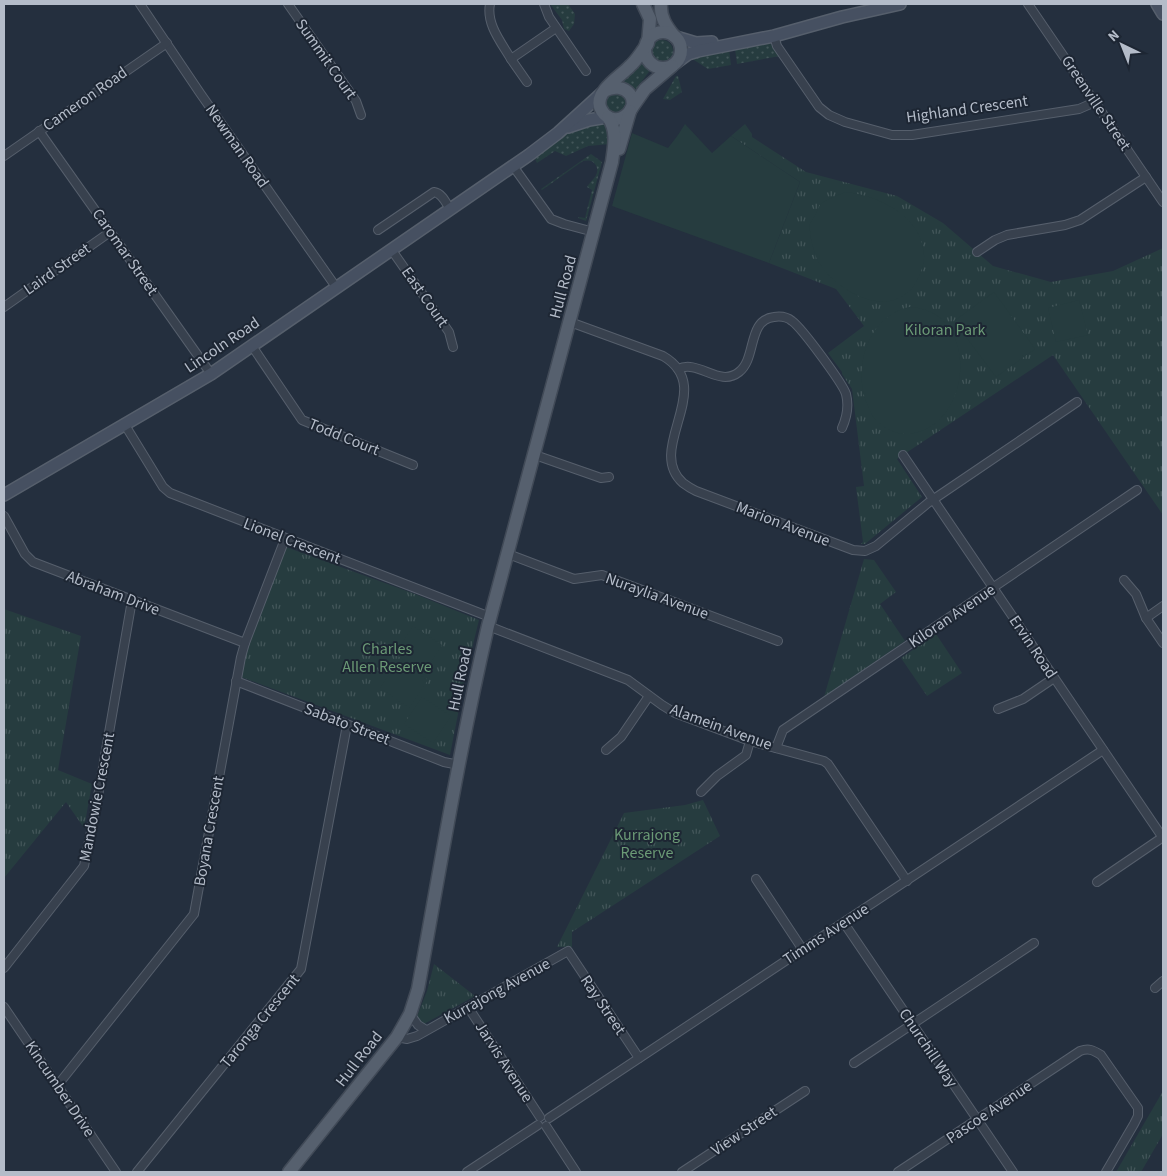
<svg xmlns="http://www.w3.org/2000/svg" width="1167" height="1176" viewBox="0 0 1167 1176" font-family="'Source Sans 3',sans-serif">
  <defs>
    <pattern id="grass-dots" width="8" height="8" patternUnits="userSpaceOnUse" patternTransform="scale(1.25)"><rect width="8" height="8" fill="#263c3f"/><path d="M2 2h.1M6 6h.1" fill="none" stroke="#435659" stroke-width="1.8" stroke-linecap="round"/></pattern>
    <pattern id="park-tufts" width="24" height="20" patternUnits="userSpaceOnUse" patternTransform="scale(1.25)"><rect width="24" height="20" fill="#263c3f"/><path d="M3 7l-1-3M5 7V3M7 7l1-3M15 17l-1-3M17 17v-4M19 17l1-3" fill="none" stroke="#435659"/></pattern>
  </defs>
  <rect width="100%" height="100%" fill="#242f3e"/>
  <!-- grass -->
  <g fill="url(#grass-dots)">
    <path d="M550 4H568L575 14 574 24 569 31 564 29 562 20Z"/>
    <circle cx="662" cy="51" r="11"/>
    <path d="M769 42 780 56 737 64 735 49Z"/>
    <path d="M729 49 731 65 708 69 694 60 692 57Z"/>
    <path d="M644 61 651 69 634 92 622 82Z"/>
    <path d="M676 76H678L682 92 670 100 663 99Z"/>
    <path d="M612 93 623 94 628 104 619 114 609 111C605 104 604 98 612 93Z"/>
    <path d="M600 122 606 124 611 144 588 146 566 156 555 151 537 163 535 159 571 130Z"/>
    <path d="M591 154 602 162 586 221 578 218 579 217 585 218 592 190 587 187C591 180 602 174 595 164 592 160 589 160 583 161L542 190 541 189Z"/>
  </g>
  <!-- park -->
  <g fill="url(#park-tufts)">
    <path d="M745 124 752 134V137L806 172 897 196 943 223 993 266 1051 282 1113 271 1163 248V515L1053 355 897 459 922 497 865 544H861L863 542 856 487 864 486 852 389 842 374V372L828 353 864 326 836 289 769 263 800 182 731 136Z"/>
    <path d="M286 547 415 594 479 620 466 673 450 755 241 677 249 642Z"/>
    <path d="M864 559 874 560 896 592 880 604 905 641 824 697Z"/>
    <path d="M4 609 81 636 58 770 92 784 84 828 66 802 4 878Z"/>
    <path d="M936 634 962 673 927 696 901 658Z"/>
    <path d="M703 800 720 836 572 932V947H557L624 813 685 805Z"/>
    <path d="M434 964 475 996 424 1024 419 1022 417 1016 427 991Z"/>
    <path d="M1163 1091V1134L1141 1172H1116Z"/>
  </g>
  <!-- pitch -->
  <g fill="#263c3f">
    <path d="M685 124 712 153 731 136 800 182 769 263 612 206 632 133 668 148 678 135Z"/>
    <path d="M845 192C880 195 926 219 924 259 923 268 919 277 915 284 912 289 909 292 904 295 878 314 835 288 820 264 815 258 813 247 811 239 811 235 809 229 810 224 811 221 814 217 816 214 817 211 819 206 821 204 826 199 838 196 845 192Z"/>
    <path d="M994 292 1035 349 996 377 954 321Z"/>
    <path d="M1079 300 1088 335 1056 342 1048 308Z"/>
    <path d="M909 307C981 309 974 427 909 434 897 435 883 428 875 419 872 416 870 410 868 406 852 369 867 317 909 307Z"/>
    <path d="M413 626 442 645 424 673 395 654Z"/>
    <path d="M398 661 428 680 409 708 380 688Z"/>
    <path d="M422 697 451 716 433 743 404 724Z"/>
  </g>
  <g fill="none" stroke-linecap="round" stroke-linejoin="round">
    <!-- street casing -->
    <g stroke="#565f6c" stroke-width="10">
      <g id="street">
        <path d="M140 4 200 93 336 287"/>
        <path d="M288 4 356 101 361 115"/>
        <path d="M490 4C486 24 501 42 511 59L556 28"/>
        <path d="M544 4 549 17 586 71"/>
        <path d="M1028 4 1163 202"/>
        <path d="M774 36 777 46 819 107 829 115 845 122 892 135H912L1079 109 1095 102"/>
        <path d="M511 59 527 82"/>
        <path d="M39 131 211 374"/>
        <path d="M4 156 167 43"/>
        <path d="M513 166 551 219 564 224 594 232"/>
        <path d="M378 230 434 192C442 193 446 203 450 209"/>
        <path d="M391 249 449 332 453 347"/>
        <path d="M977 252 995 240 1007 235 1065 225 1080 220 1146 177"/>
        <path d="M4 307 110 232"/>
        <path d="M570 322 663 356C718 388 644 448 683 483 687 486 692 489 696 491L853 550 865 551 876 546 928 503 1077 402"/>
        <path d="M252 346 302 420 413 465"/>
        <path d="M678 369C699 359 719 388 739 372 757 358 747 320 774 317 780 316 787 317 792 321 802 328 843 384 846 394 849 406 847 417 842 428"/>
        <path d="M125 425 163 487 170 493 490 617"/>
        <path d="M535 455 601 478 609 477"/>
        <path d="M903 455 1163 838"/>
        <path d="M4 516 25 554 33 562 245 643"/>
        <path d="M508 554 574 579 602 575 778 641"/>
        <path d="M1124 580 1136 594 1146 618"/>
        <path d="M1163 606 1146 618 1163 643"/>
        <path d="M488 626 628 680 662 705 675 713 750 741 824 761 828 764 907 881"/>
        <path d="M236 681 444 762 459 765"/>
        <path d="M998 709 1023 699 1054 678"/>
        <path d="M776 748 783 730 1137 490"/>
        <path d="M606 750 621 737 649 696"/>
        <path d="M701 792 717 776 746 755 750 741"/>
        <path d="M756 879 803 950"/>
        <path d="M1097 882 1163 837"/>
        <path d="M844 923 1013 1172"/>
        <path d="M4 968 84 866 97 802 132 600"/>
        <path d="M1155 988 1163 981"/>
        <path d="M4 1007 116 1172"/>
        <path d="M468 1007 540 1117"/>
        <path d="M410 1014 418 1025 426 1030"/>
        <path d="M397 1037 407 1039 417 1036 568 951 639 1058"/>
        <path d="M854 1063 1034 943"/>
        <path d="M57 1086 194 914 241 657 245 643 285 539"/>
        <path d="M549 1118 1103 750"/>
        <path d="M546 1126 576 1172"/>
        <path d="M137 1172 301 969 347 725"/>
        <path d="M467 1172 538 1125"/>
        <path d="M682 1172 805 1091"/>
        <path d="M898 1172 1080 1051C1089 1048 1093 1050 1101 1055L1138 1108V1116L1134 1124 1106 1172"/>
      </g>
    </g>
    <!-- secondary casing -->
    <g stroke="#565f6c" stroke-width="14">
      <g id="secondary">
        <path d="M1157 4 1163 14"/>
        <path d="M676 37 696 43 712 42"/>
        <path d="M677 62 688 54 698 51 774 36 842 17 900 4"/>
        <path d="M568 127 589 120 607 117"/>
        <path d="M4 495 211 374 529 155 558 133 602 93"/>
      </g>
    </g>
    <!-- primary casing -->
    <g stroke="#414a57" stroke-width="15">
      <g id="primary">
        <path d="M643 4 650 19 648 43"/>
        <path d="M661 4C660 17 666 26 674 36"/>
        <circle cx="663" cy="50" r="18"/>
        <path d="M604 91C625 79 644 102 625 116 621 119 615 120 610 118 605 116 602 112 600 107 595 91 621 76 630 66 637 60 641 52 647 45"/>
        <path d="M631 109 645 89 672 66"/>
        <path d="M619 149 630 111"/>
        <path d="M289 1172 397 1037 410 1014 418 989C440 868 460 746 488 626L612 162C614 146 618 132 608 117"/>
      </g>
    </g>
    <!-- street -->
    <use href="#street" stroke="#38414e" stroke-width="8"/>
    <!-- secondary -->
    <use href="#secondary" stroke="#465061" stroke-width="11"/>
    <!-- primary -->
    <use href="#primary" stroke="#56606e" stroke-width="12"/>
  </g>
  <g text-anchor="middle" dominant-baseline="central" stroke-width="4" stroke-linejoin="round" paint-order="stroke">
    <!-- street labels -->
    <g font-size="16" fill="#b4bcc9" stroke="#1d2633">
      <text transform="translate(326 59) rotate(55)">Summit Court</text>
      <text transform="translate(85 99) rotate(-35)">Cameron Road</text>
      <text transform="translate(1096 103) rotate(56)">Greenville Street</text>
      <text transform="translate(967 109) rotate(-8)">Highland Crescent</text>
      <text transform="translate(237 146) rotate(55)">Newman Road</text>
      <text transform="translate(125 252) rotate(55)">Caromar Street</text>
      <text transform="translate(57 269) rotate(-35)">Laird Street</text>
      <text transform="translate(563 287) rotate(-75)">Hull Road</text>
      <text transform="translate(425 297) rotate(55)">East Court</text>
      <text transform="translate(222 345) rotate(-34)">Lincoln Road</text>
      <text transform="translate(344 437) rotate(22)">Todd Court</text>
      <text transform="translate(783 524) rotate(21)">Marion Avenue</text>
      <text transform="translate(292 541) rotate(21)">Lionel Crescent</text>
      <text transform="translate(113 593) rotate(21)">Abraham Drive</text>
      <text transform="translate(657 596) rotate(20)">Nuraylia Avenue</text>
      <text transform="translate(952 616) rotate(-34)">Kiloran Avenue</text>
      <text transform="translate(1033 647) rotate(56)">Ervin Road</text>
      <text transform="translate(460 679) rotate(-78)">Hull Road</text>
      <text transform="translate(347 724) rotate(21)">Sabato Street</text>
      <text transform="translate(721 727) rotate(20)">Alamein Avenue</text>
      <text transform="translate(97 797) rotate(-79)">Mandowie Crescent</text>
      <text transform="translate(209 831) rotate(-80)">Boyana Crescent</text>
      <text transform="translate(826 934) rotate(-33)">Timms Avenue</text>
      <text transform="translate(497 991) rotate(-29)">Kurrajong Avenue</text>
      <text transform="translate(603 1005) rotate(56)">Ray Street</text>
      <text transform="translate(260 1021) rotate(-51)">Taronga Crescent</text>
      <text transform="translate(928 1048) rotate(56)">Churchill Way</text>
      <text transform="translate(359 1059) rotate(-52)">Hull Road</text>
      <text transform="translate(504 1062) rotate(57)">Jarvis Avenue</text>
      <text transform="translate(60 1089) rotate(56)">Kincumber Drive</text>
      <text transform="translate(989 1112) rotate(-34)">Pascoe Avenue</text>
      <text transform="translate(744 1131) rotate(-34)">View Street</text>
    </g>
    <!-- park labels -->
    <g font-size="16" fill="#6b9a76" stroke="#1d2633">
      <text x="945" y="330">Kiloran Park</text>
      <text x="387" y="649">Charles<tspan x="387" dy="18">Allen Reserve</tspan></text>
      <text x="647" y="835">Kurrajong<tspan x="647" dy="18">Reserve</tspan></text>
    </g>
  </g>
  <!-- border -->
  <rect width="1167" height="1176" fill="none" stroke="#b4bcc9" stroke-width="10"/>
  <!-- north arrow -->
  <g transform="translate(1122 45) rotate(317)" stroke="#1d2633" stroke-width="4" paint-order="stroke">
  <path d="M0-4L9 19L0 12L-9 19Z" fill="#b4bcc9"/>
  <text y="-8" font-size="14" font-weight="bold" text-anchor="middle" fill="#b4bcc9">N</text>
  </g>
</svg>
